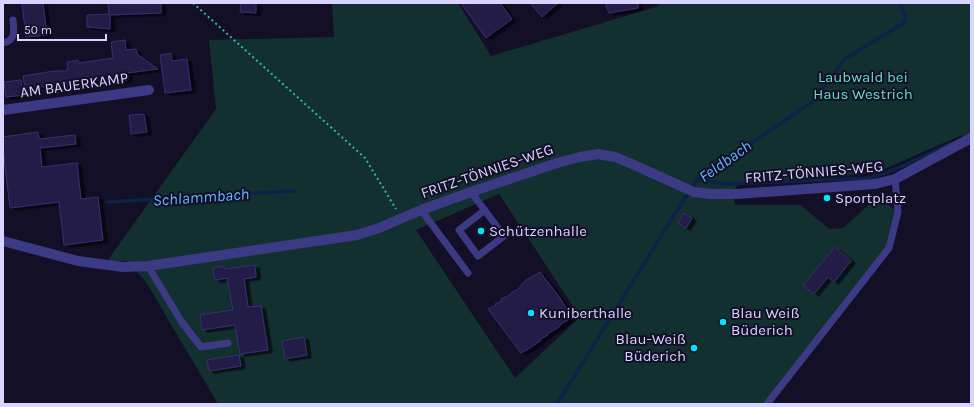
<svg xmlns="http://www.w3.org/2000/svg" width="974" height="407" viewBox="0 0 974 407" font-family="Karla,sans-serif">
  <defs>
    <filter id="shadow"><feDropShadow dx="4.5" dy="2.5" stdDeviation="0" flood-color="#0009"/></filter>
  </defs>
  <rect width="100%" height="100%" fill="#130f26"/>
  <!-- green -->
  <path fill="#12302f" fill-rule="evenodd" d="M332 3H458L491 56 659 6 658 3H971V135L960 136 875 173 738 185 733 191 735 205H800L830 229 843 228 873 201H884L897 212 887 247 764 404H218L146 282 127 261H107L216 109 209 40 334 37ZM499 194 580 317 515 378 416 230Z"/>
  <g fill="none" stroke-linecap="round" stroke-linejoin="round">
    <!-- stream -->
    <g stroke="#0c2248" stroke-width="3.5">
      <path d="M696 180 725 184 870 178 896 169 952 143"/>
      <path d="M108 202 294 191"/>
      <path d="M557 404 696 180 812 102 845 59 905 22V16L900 3"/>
    </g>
  </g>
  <!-- building -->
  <g fill="#241b47" stroke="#3b2d73" filter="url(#shadow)">
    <path d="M22 3H43L47 35 26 37Z"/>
    <path d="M108 3H161V13L110 15V29L87 27V15L109 14Z"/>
    <path d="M241 3H256V13L240 12Z"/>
    <path d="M461 3H500L512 19 486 38Z"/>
    <path d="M530 3H558L542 17Z"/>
    <path d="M605 3H638V8L609 13Z"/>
    <path d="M125 40 126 50 136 49 137 54 158 69 127 73 128 80 111 82V78L70 84V86L61 87V85L42 87V86L25 88 23 76 54 71H66V70H68L67 62 78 60 79 63 113 58 111 42Z"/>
    <path d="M171 53 172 61 187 59 191 90 165 93 160 55Z"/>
    <path d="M21 80 24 95 6 97 4 82Z"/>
    <path d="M144 114 147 132 131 134 129 115Z"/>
    <path d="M38 132 39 139 75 135 76 144 40 148 42 167 77 163 81 199 98 197 103 240 64 245 59 202 10 208 3 149V137Z"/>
    <path d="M684 213 692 218 686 228 678 223Z"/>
    <path d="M835 247 851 261 834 282 828 277 814 294 803 285Z"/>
    <path d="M255 265 256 277 244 279 248 307 261 306 268 350 240 354 235 325 202 330 200 315 233 310 227 278 215 280 213 268 224 266V269Z"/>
    <path d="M540 272 558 295 572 317 560 325V326L554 330 547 334 548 335 540 339 541 340 530 348 521 353 488 309 496 305 495 304 502 301 501 299 508 296 515 290 516 291 526 280Z"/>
    <path d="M304 337 307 355 285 359 282 341Z"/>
    <path d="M239 355 241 366 209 371 207 360Z"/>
  </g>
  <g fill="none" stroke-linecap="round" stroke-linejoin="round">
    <!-- path -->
    <path stroke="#2fb8b0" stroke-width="2" stroke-dasharray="2 3" stroke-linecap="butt" d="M193 3 365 158 396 209"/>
    <!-- service -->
    <g stroke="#3d3a85" stroke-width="7">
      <path d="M3 43C16 41 14 30 13 20"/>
      <path d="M471 192 504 236 478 256 459 230 485 210"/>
      <path d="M421 210 468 273"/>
      <path d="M148 266 181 321 201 347 228 343"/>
      <path d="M767 404 889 248 898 212 895 179"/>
    </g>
    <!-- minor -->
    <g stroke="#3d3a85" stroke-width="10">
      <path d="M3 110 149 90"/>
      <path d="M3 241 78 261 123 267 148 266 357 235 379 228 421 210 471 192 557 163 580 157 598 154 615 157 632 164 694 192 710 194H737L875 184 895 179 971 138"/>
    </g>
  </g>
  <!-- markers -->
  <g fill="#00e5ff" stroke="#130f26" stroke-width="1.5">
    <circle cx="827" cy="198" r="4"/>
    <circle cx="481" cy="231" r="4"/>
    <circle cx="531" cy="313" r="4"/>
    <circle cx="723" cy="322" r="4"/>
    <circle cx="694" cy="348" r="4"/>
  </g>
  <g text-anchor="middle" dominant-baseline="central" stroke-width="4" stroke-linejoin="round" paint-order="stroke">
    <!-- park labels -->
    <g font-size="15" fill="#5fe0c0" stroke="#130f26">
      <text x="863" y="77">Laubwald bei<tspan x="863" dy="17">Haus Westrich</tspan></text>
    </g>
    <!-- street labels -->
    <g font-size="15" fill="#d9d4ff" stroke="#130f26">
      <text transform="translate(74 85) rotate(-8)">AM BAUERKAMP</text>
      <text transform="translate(487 171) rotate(-19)">FRITZ-TÖNNIES-WEG</text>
      <text transform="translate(814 172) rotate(-5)">FRITZ-TÖNNIES-WEG</text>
    </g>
    <!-- poi labels -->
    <g font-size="15" fill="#d9d4ff" stroke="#130f26" text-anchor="start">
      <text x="835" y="198">Sportplatz</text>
      <text x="489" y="231">Schützenhalle</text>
      <text x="539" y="313">Kuniberthalle</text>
      <text x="731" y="313">Blau Weiß<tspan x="731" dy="17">Büderich</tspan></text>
      <text x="686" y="339" text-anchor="end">Blau-Weiß<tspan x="686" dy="17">Büderich</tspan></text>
    </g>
    <!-- water labels -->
    <g font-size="16" font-style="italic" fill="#62b6ff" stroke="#130f26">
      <text transform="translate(725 161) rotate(-35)">Feldbach</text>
      <text transform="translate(201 197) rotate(-4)">Schlammbach</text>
    </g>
  </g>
  <!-- border -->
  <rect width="974" height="407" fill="none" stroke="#d9d4ff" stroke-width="8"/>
  <!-- scale -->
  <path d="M18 34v6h88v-6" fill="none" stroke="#d9d4ff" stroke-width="2"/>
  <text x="24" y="34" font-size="12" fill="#d9d4ff" stroke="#130f26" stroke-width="3" paint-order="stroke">50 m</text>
</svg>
